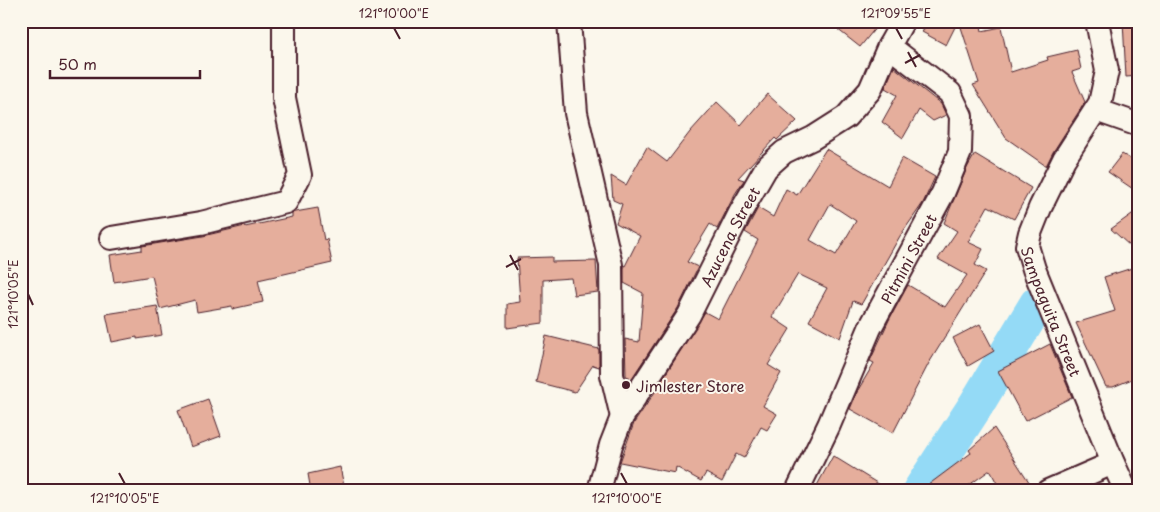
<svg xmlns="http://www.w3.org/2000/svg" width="1160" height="512" viewBox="0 0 1160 512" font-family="'Playpen Sans',sans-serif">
  <rect width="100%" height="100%" fill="#fbf7ec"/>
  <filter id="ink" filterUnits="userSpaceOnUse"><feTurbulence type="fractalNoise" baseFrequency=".02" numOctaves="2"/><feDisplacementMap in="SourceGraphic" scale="10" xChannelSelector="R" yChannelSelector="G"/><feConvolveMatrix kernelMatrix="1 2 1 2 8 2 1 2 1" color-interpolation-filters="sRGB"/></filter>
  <g filter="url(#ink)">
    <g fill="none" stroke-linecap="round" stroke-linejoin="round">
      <!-- river -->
      <path stroke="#94daf6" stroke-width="36" d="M920 491 976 405 1037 304"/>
    </g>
    <!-- building -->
    <g fill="#e5ae9c" stroke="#4a1f2b" fill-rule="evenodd">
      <path d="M827 21H881L860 47Z"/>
      <path d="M929 21H958L946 45 922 32Z"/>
      <path d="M959 21H980L982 31 1001 27 1011 72 1048 60 1047 57 1077 50 1081 69 1072 72 1085 102 1053 152 1046 166 1006 138 973 85 979 83Z"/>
      <path d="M1123 21H1139V76L1126 77Z"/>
      <path d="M894 67 941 104 946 115 933 121 919 110 903 138 882 122 897 95 885 88Z"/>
      <path d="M767 94 797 121 777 140 775 138 738 178 744 180 735 194 717 229 710 224 687 262 698 267 678 308 632 378 626 376 625 339 639 342 643 293 624 283V268L640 236 616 223 622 204 613 200 611 176 626 185 647 147 667 162 690 132 717 102 741 125Z"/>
      <path d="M826 149 888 186 902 158 935 177 923 203 900 236 862 303 861 304 853 301 840 338 809 321 827 288 798 274 772 317 790 329 768 365 781 373 763 406 777 414 767 430 761 427 744 458 736 454 722 482 706 473 701 481 676 467 675 473 620 462 634 423 659 386H658L705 312 718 319 758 240 745 232 758 208 773 217 786 189 797 195ZM830 204 856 221 836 255 810 240Z"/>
      <path d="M975 154 1031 188 1014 219 988 206 968 242 983 249 975 265 986 271 929 363 893 433 850 409 858 390 874 363 870 361 889 320 908 285 945 307 967 275 938 259 957 231 944 223 967 168Z"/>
      <path d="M1122 154 1139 164V193L1108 172Z"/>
      <path d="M318 208 324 240 327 239 332 263 258 280 263 302 232 309V306L197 312 195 300 160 309 152 276 114 282 110 255 142 250V246L203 236 245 226V227L292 217V213L295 212Z"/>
      <path d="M1139 209V254L1111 229Z"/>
      <path d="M552 257V262L596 261 598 292 574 295 571 278 543 280V323L507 328V304L520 302 517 258Z"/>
      <path d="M1132 268 1139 289V376L1113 387H1106L1076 323 1115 311 1104 277Z"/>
      <path d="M157 306 162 335 137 339V337L112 342 106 314Z"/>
      <path d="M980 324 994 351 968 366 953 338Z"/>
      <path d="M546 336 599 349V367L593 365 575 392 536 382Z"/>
      <path d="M1050 344 1072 397 1025 421 998 371Z"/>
      <path d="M208 399 221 436 191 447 178 410Z"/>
      <path d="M994 428 1035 491H1001L990 470 961 491H920L971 453 969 450Z"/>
      <path d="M833 456 890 491H814Z"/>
      <path d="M340 467 345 491H311L308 474Z"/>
    </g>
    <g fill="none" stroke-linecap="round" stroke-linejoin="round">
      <!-- minor casing -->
      <g stroke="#4a1f2b" stroke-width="26">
        <g id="minor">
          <path d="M569 21 576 113 611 265 612 375 622 417"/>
          <path id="s1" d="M1097 21 1107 71 1100 103 1064 159 1040 208 1030 233 1027 246 1034 269 1113 463 1126 491"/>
          <path d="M1096 110 1139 125"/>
          <path d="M111 238 201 223 286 202 300 175 284 98V21"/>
          <path id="s2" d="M599 491 611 445 622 417 689 315 740 213 766 168 784 152 813 138 846 117 870 90 889 46 903 21"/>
          <path id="s3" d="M797 491 829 425 870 328 943 193 960 152 961 116 950 93 889 46"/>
          <path d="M1048 491 1113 463"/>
        </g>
      </g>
      <!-- minor -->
      <use href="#minor" stroke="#fbf7ec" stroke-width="22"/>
    </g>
  </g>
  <!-- ticks -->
  <path fill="none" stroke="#4a1f2b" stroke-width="2" d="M394 28 400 39M896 28 902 39M908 52 916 67M905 63 920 55M510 255 518 270M506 267 521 259M28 294 33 305M119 473 125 484M621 473 627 484"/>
  <!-- markers -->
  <circle fill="#4a1f2b" stroke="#fbf7ec" stroke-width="2" cx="626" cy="385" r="5"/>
  <g text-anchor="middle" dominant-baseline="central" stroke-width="4" stroke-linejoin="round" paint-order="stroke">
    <!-- street labels -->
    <g font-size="15" fill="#4a1f2b" stroke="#fbf7ec">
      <text stroke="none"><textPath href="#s2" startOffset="288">Azucena Street</textPath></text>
      <text stroke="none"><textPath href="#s3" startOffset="258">Pitmini Street</textPath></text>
      <text stroke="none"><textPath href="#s1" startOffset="315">Sampaguita Street</textPath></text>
    </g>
    <!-- poi labels -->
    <g font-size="15" fill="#4a1f2b" stroke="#fbf7ec" text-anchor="start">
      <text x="636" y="385">Jimlester Store</text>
    </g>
  </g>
  <!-- margin -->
  <rect width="1160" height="512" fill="none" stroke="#fbf7ec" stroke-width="55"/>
  <!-- scale -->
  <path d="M50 70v8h150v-8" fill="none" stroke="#4a1f2b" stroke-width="2.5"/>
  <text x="58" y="70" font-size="15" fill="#4a1f2b" stroke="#fbf7ec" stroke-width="4" paint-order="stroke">50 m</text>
  <rect x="28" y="28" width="1104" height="456" fill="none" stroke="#4a1f2b" stroke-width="2"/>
  <g font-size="12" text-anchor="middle" fill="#4a1f2b">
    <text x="394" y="18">121°10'00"E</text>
    <text x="896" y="18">121°09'55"E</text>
    <text transform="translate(14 294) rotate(-90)" y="4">121°10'05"E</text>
    <text x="125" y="503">121°10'05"E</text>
    <text x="627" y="503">121°10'00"E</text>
  </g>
</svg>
